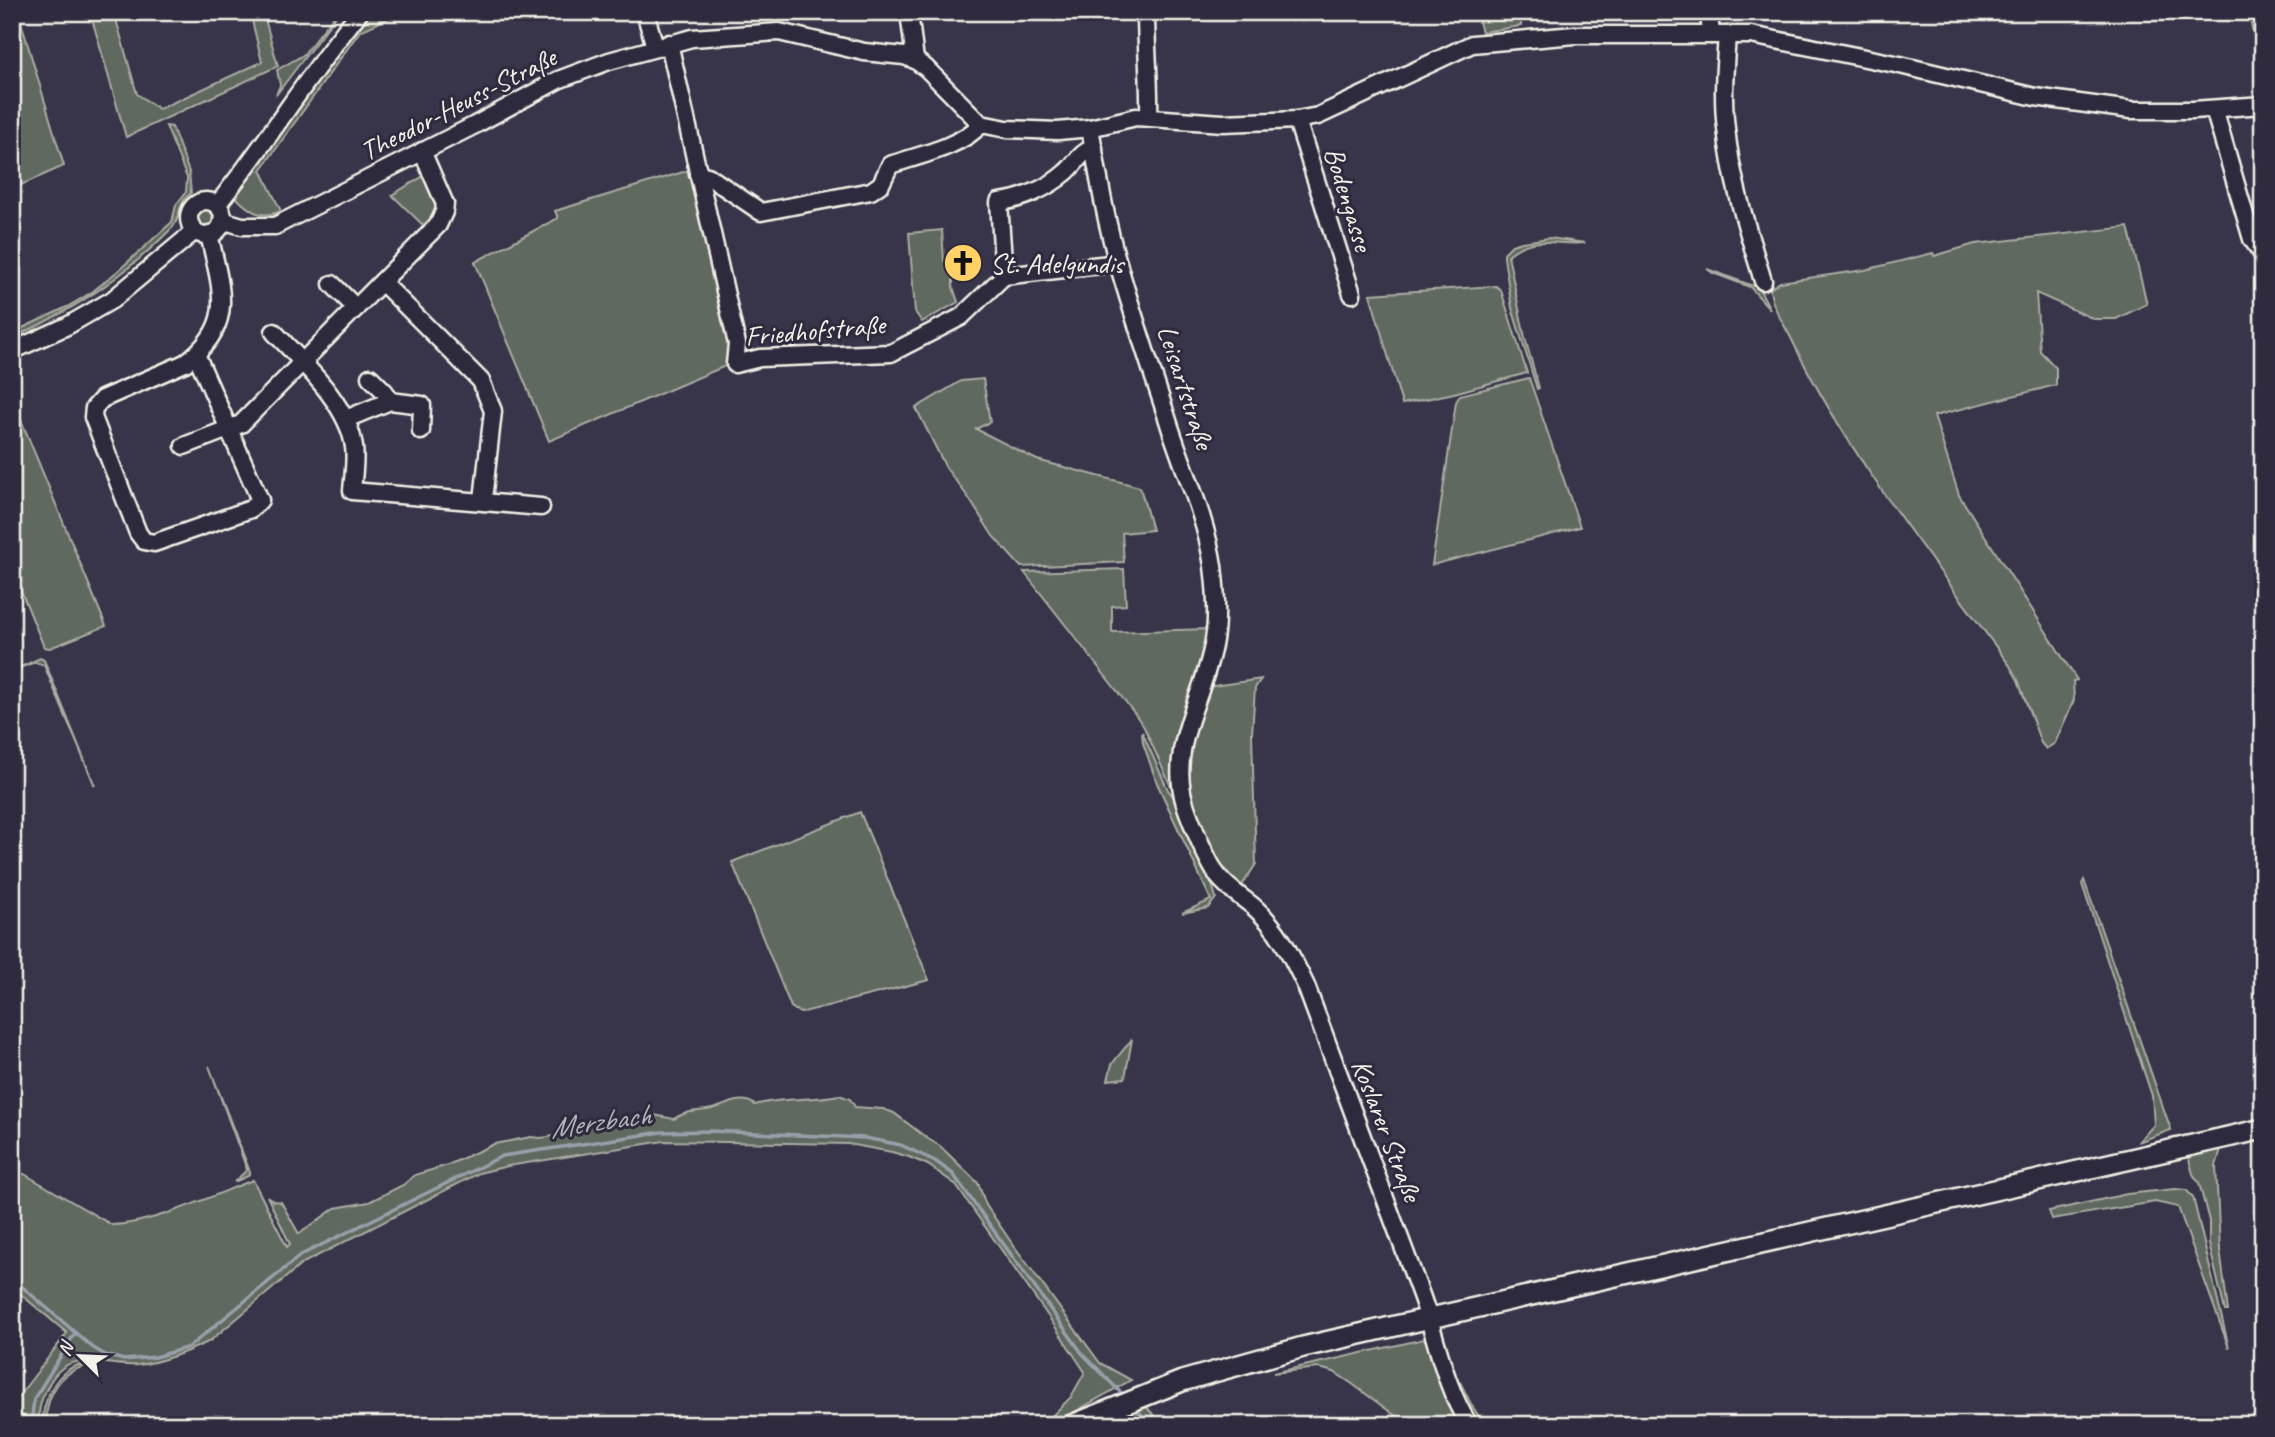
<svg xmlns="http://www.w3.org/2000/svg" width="2275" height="1437" viewBox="0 0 2275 1437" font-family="Caveat,sans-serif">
  <rect width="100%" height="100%" fill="#383449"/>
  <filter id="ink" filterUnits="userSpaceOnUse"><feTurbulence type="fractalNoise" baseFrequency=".0143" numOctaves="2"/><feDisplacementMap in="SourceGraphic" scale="14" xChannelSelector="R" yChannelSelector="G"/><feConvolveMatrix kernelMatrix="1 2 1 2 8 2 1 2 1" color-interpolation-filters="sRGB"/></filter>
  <g filter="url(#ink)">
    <!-- green -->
    <g fill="#5f695e" stroke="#aaada3" stroke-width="2">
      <path d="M12 12H18L64 166 12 189Z"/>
      <path d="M90 12H114L137 94 159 109 262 62 250 12H263L278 66 126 137Z"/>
      <path d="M337 12H339L276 95 280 85 277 70 303 55Z"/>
      <path d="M368 12H402L360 31 261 170 281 211C261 220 249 211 235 196L301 99Z"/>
      <path d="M1476 12H1521V26L1482 32Z"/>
      <path d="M2248 12H2263V43L2256 44Z"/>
      <path d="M166 126 172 127 189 172 191 193C176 204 182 219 171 229 123 278 74 310 12 338V333L67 307 92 292 119 270 172 222 176 205 186 192 187 178Z"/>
      <path d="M693 169 735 346 730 364 549 441 475 262 558 218 555 211Z"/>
      <path d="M427 174 439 211 426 228 392 195Z"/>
      <circle cx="206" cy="218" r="9"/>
      <path d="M2128 227 2147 304 2116 319H2094L2036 293 2040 351 2056 368V385L1934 416 1959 495 2077 680 2073 681 2074 700 2055 743 2046 749 2041 743 2018 680 2010 666C1934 561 1850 459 1793 342 1786 327 1771 306 1770 289L1780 282 1865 270 1933 253 1934 256 1975 244Z"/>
      <path d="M942 230 944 261H953V287L958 302 922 322 915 312 909 233Z"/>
      <path d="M1549 238 1585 243C1555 246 1535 233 1508 255L1525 338 1539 388 1537 389 1512 308 1504 258V253L1512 245 1522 242Z"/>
      <path d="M1707 269 1759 288 1770 309 1750 287 1713 273Z"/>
      <path d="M1496 286 1501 290 1527 373 1454 393 1402 404 1370 294Z"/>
      <path d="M1529 378 1580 527 1432 565 1456 402 1460 395Z"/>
      <path d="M983 379 990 422 976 429 1037 460 1140 487 1152 530 1122 533 1124 562 1021 567 993 536 968 497 946 468 916 408 961 381Z"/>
      <path d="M12 398 106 626 50 648 44 647 12 569Z"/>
      <path d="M1124 569 1126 605 1112 606V632L1209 629 1202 665 1174 750 1175 789H1172L1144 727 1135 714 1024 572Z"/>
      <path d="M40 658 44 660 95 786 44 665 35 662 12 671Z"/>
      <path d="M1261 679 1255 688 1252 734 1256 864 1241 887 1223 875 1195 816 1184 766 1207 687Z"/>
      <path d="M1142 732 1168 790 1182 807 1208 870 1216 898 1208 908 1182 913 1211 900 1157 783 1143 743Z"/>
      <path d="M860 812 929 980 800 1013 791 1007 732 862Z"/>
      <path d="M2084 880 2171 1130 2138 1142 2154 1125 2152 1096 2082 884Z"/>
      <path d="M1132 1039 1125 1078 1108 1080 1112 1064Z"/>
      <path d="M209 1066 250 1172 248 1176 234 1182 247 1170Z"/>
      <path d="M839 1095 850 1099 855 1107 883 1109 894 1113 928 1139 940 1146 974 1179 978 1183 986 1205 1009 1239 1100 1363 1131 1380 1051 1425H1043L1071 1397 1085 1372 1050 1319 955 1184 928 1165 909 1157 892 1152 848 1144 664 1141 508 1166 479 1173 303 1263 210 1341C187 1352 163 1362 138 1365 100 1368 68 1344 47 1388 41 1399 37 1412 40 1425H12V1405L67 1333 12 1287V1167L112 1225C153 1224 214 1195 253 1180L287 1247 290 1244 267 1196 273 1201 281 1202 299 1234 335 1208 369 1202 403 1185 415 1175 448 1165 494 1144 531 1137 541 1138 574 1133 589 1125 615 1124 624 1119H644L654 1115 674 1119C686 1110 698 1112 712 1109 726 1106 742 1094 755 1105 782 1097 811 1101 839 1095Z"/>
      <path d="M2221 1149 2216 1166 2220 1250 2228 1311H2225L2209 1244V1221L2199 1183 2193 1174 2188 1156Z"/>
      <path d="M2175 1189 2186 1190 2193 1197 2229 1348 2178 1207 2155 1202 2052 1219 2049 1211 2127 1194Z"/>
      <path d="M1424 1339 1428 1342 1464 1425H1408L1351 1383 1334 1372 1319 1368 1273 1373Z"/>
      <path d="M78 1365 89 1366C61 1369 44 1397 47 1425H44C40 1403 56 1372 78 1365Z"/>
      <path d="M1460 1382 1472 1406 1485 1425H1474L1456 1384Z"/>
      <path d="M1145 1405 1162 1425H1138L1126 1419 1113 1420 1109 1417Z"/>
    </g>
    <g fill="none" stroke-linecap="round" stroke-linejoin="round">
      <!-- stream -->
      <g stroke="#99a0ab" stroke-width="3.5">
        <path d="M12 1278 92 1347 105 1355 124 1360 155 1357 189 1347 301 1255 502 1156 662 1132 710 1131 865 1138 901 1145 935 1161 953 1174 1082 1353 1124 1396"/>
        <path d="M1134 1406 1150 1425"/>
        <path d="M31 1425 34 1399 75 1333"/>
      </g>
      <!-- minor casing -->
      <g stroke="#f4f1e8" stroke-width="21">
        <g id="minor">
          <path d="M645 12 655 47"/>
          <path d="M909 12 915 60"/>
          <path d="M1146 12C1146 47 1150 82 1149 117"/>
          <path d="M1709 12 1711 35"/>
          <path d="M1727 35C1725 66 1722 97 1726 128 1731 180 1748 231 1763 281"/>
          <path d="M669 43 737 344 735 364 760 358 891 353 961 317 1004 276 1118 263"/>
          <path d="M2214 109 2252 239 2263 255"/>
          <path d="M1297 120 1352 294"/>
          <path d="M1090 128C1098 173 1105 219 1118 263 1134 319 1153 374 1171 430 1186 476 1206 518 1213 566 1216 590 1218 616 1214 640 1205 697 1167 745 1185 804 1191 822 1207 861 1218 876 1228 889 1242 897 1254 907 1279 929 1292 957 1306 986 1344 1090 1383 1192 1421 1295 1437 1339 1444 1385 1469 1425"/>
          <path d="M698 174 708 176 761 212 871 191 881 184 890 165C917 156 963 146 981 124"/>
          <circle cx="206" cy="218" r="17"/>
          <path d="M217 205C267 143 308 74 360 12"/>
          <path d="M222 220 242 226H275L475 125 558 80 609 61 692 38 779 32 864 52 904 56 915 60 926 68 981 124 1007 129 1058 131 1090 128 1136 117 1223 123 1297 120 1318 116 1472 44 1575 35H1751L1900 65 2035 97 2131 110H2193L2263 105"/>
          <path d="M1004 276 999 202C1021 200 1048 188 1065 173 1076 164 1080 152 1094 148"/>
          <path d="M382 282 481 381 493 411 483 500"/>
          <path d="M332 284 356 308"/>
          <path d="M274 332C302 362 349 405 354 447 356 461 353 477 352 491L541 507"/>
          <path d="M12 351 67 326 112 300 195 231"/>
          <path d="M196 354 260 500 251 509 154 543 144 541 138 533 93 417 94 408 102 399 185 363C237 324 221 290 209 234"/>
          <path d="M370 377 385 392 390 401"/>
          <path d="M346 419 390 401 422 405 421 431"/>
          <path d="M184 446 241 424 438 225 444 212 445 204 422 151"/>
        </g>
      </g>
      <!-- major casing -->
      <g stroke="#f4f1e8" stroke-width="24">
        <path id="major" d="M1072 1425 1182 1381 1303 1347 2263 1129"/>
      </g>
      <!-- minor -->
      <use href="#minor" stroke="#2f2a3d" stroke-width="16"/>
      <!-- major -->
      <use href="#major" stroke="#2f2a3d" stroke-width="19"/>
    </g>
  </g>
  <!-- icons -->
  <defs>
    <g id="church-disc" transform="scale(2.0125)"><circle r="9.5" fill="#ffd166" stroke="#2f2a3d"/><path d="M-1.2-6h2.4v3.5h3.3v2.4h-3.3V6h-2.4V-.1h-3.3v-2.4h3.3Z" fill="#111"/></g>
  </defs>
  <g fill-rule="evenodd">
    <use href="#church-disc" x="963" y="263"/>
  </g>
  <g text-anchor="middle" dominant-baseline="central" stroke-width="6" stroke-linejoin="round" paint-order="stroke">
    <!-- street labels -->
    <g font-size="28" fill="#f4f1e8" stroke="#2f2a3d">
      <text transform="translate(458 104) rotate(-27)">Theodor-Heuss-Straße</text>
      <text transform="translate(1349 199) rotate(73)">Bodengasse</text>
      <text transform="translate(815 330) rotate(-5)">Friedhofstraße</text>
      <text transform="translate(1186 387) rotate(72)">Leisartstraße</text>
      <text transform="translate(1387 1130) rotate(69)">Koslarer Straße</text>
    </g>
    <!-- poi labels -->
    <g font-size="28" fill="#f4f1e8" stroke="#2f2a3d" text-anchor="start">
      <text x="990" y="263">St. Adelgundis</text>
    </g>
    <!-- water labels -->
    <g font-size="30" font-style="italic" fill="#b0b4bb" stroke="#2f2a3d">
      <text transform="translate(600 1121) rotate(-8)">Merzbach</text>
    </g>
  </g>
  <!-- margin -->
  <rect width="2275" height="1437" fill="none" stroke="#2f2a3d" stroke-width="42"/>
  <rect x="21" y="21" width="2233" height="1395" fill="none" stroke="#f4f1e8" stroke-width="2.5" filter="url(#ink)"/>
  <!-- north arrow -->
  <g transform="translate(80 1356) rotate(294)" stroke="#2f2a3d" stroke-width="5" paint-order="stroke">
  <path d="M0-5L12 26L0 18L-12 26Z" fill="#f4f1e8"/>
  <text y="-10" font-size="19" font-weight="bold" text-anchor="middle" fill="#f4f1e8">N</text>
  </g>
</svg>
